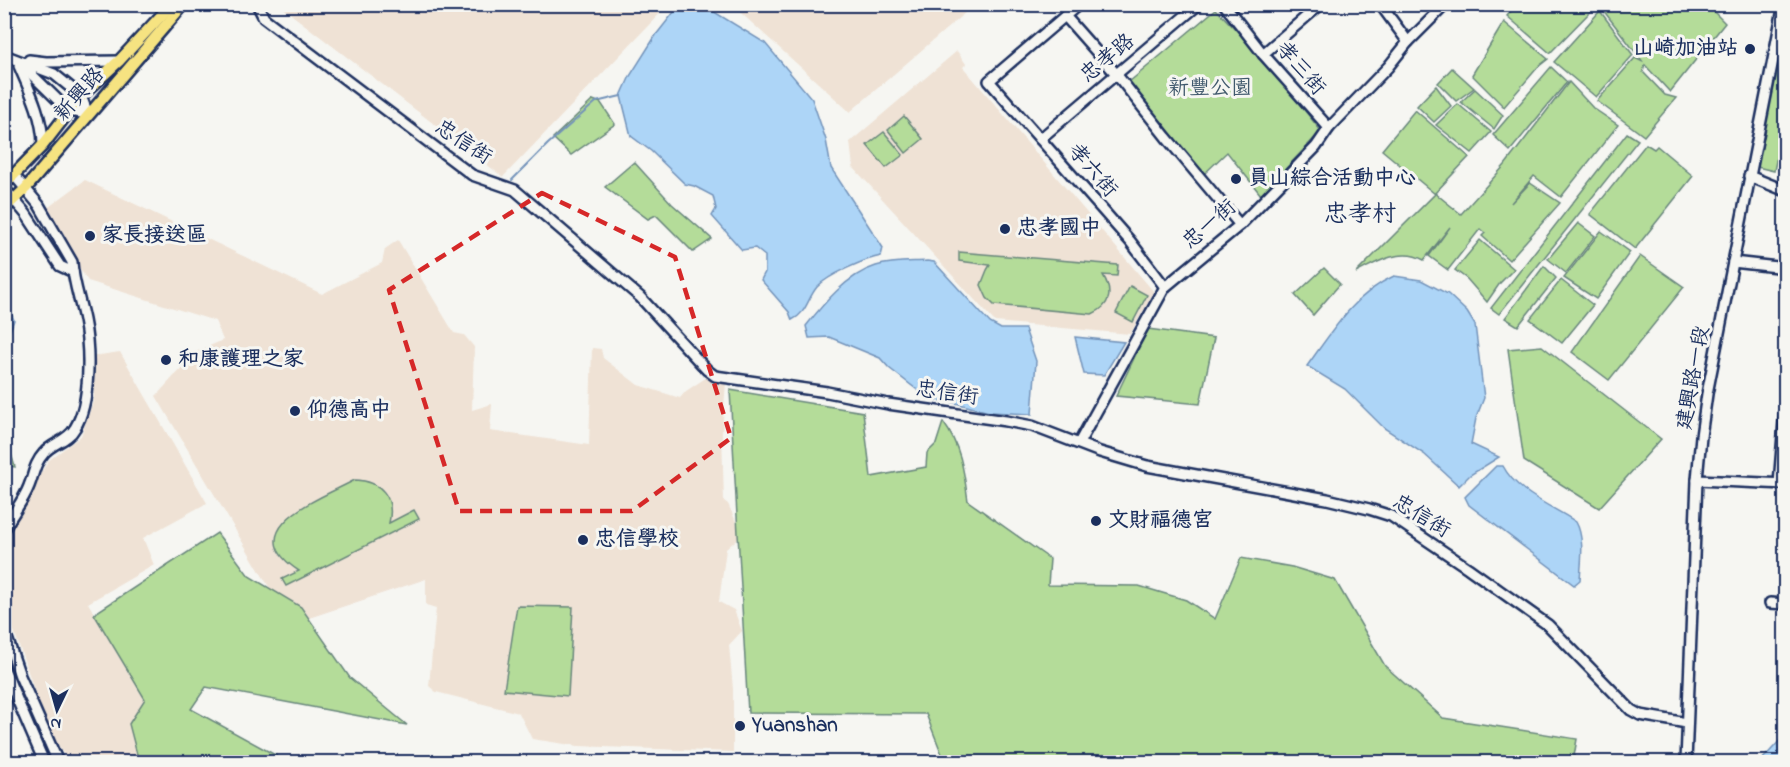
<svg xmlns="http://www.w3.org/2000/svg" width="1790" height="767" viewBox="0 0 1790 767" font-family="'Indie Flower','LXGW WenKai TC',sans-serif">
  <rect width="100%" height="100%" fill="#f6f6f2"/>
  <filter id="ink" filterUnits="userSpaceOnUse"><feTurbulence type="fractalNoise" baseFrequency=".0167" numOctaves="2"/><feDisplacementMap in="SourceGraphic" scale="12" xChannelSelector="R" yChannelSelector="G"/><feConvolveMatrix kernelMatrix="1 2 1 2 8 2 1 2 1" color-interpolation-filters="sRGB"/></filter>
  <g filter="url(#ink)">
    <!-- built -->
    <g fill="#efe2d5">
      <path d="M279 5H668L503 177Z"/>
      <path d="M732 5H974L850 112Z"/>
      <path d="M957 51 966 64 963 67 1154 292 1130 334 995 322 853 167 850 142Z"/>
      <path d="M85 180 322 294 382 263 385 249 398 240 454 333 464 335 474 347 472 410 492 404 490 431 589 445 592 348 601 349 603 358 638 385 680 398 686 391 707 377 726 382 722 433 724 501 728 504 742 535 726 549 719 602 734 610 742 631 729 645 733 689V752L578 746 532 739 519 713 436 692 429 686 436 608 426 605V579L291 624 156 396 196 352 223 340 215 321 88 281 42 212Z"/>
      <path d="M120 352 207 503 143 538 154 565 88 603 146 699 129 724 139 762H68L46 724 5 605 4 553 7 539 33 486 48 461 81 436 94 399 93 356Z"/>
    </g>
    <!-- green -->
    <g fill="#b4dc99" stroke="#68867c" stroke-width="1.5">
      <path d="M1517 4 1586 5 1592 10 1550 53 1507 16Z"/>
      <path d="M1607 5H1707L1725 23 1670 92 1645 65 1643 72 1665 95 1676 98 1644 136 1597 101 1635 58 1643 62 1603 10Z"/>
      <path d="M1216 9 1263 58 1321 131 1261 195 1227 152 1204 174 1129 82Z"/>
      <path d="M1600 11 1633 55 1596 97 1554 62Z"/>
      <path d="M1504 22 1548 59 1538 67 1504 107 1472 75Z"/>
      <path d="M1780 56 1785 57V116L1774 171 1757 167Z"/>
      <path d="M1551 67 1567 82 1510 151 1493 135Z"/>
      <path d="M1452 68 1474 88 1456 101 1438 83Z"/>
      <path d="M1569 82 1593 108 1618 125 1561 197 1534 176 1511 203 1530 183 1560 203 1509 260 1482 236 1485 233 1480 229 1448 270 1429 256 1450 227 1424 260C1402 247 1376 262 1356 273L1435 194 1382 150 1415 110 1469 157 1435 193 1461 214 1505 165Z"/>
      <path d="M1436 86 1451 106 1434 122 1417 106Z"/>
      <path d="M1475 89 1503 115 1494 129 1461 102Z"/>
      <path d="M593 100 601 103 615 124 571 155 553 138Z"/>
      <path d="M1458 104 1491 132 1472 153 1436 125Z"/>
      <path d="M904 116 923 139 906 153 888 130Z"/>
      <path d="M884 132 903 155 886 168 867 145Z"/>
      <path d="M1627 133 1638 140 1499 314 1491 308Z"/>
      <path d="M1646 144 1654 149 1657 146 1693 176 1635 249 1590 214Z"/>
      <path d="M634 162 672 204 712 239 693 252 656 215 648 219 605 187Z"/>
      <path d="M1578 223 1595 236 1566 273 1548 259Z"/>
      <path d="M1601 231 1630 252 1596 299 1564 278Z"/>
      <path d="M1480 240 1514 269 1500 283 1487 302 1467 279 1455 270Z"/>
      <path d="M959 252 1118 265 1117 276 1103 275C1113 292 1111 306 1092 314L994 305 987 298 981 285 987 270 990 265 959 261Z"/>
      <path d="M1640 256 1684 287 1609 380 1572 352Z"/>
      <path d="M1544 266 1556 278 1518 326 1505 318Z"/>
      <path d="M1324 268 1340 284 1313 315 1295 295Z"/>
      <path d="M1561 280 1593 305 1562 343 1530 319Z"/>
      <path d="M1130 286 1147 295 1133 322 1116 313Z"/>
      <path d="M1148 329 1214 338 1200 404 1116 396Z"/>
      <path d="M1542 346 1661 439 1599 508 1524 461 1508 349Z"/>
      <path d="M730 390 863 412 871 477 926 467 927 453 936 444 943 422C961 446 964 472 968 501L1050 559 1048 585 1139 586 1186 600 1215 619 1241 558 1292 567 1335 580 1385 666 1443 718 1577 739 1573 762H945L926 714 748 713Z"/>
      <path d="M4 434H5L15 467 5 466Z"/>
      <path d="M355 480C381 481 395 497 389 523L414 510 419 519 286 586 282 579 299 571C235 529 321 498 355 480Z"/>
      <path d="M217 533 249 576 301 607 350 678 407 725 206 687 191 709 288 762H139L129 724 145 699 94 614Z"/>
      <path d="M517 606 573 607 568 696 504 690Z"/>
    </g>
    <!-- water -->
    <g fill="#add5f7" stroke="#7393ba" stroke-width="1.5">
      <path d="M686 4 703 5 765 43 812 99 826 140 831 168 883 248 881 256C865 259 828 275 817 287 807 299 807 313 792 320L789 312 761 280 765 272V256L755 248 742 250 712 216 716 209 713 196 694 186 685 184 651 151 631 136 621 96 630 76 656 35 674 12Z"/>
      <path d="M927 261 934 262 990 323 1001 329H1025L1036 361 1032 414 989 412 952 402 929 399 889 368 880 358 829 337 809 338 806 326C824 303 847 275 876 266 892 261 910 262 927 261Z"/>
      <path d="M1394 276 1421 280 1448 294 1467 312 1475 325 1484 398 1476 418 1471 444 1499 457 1470 475 1459 486 1424 454 1384 428 1345 389 1307 366C1331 333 1354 294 1394 276Z"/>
      <path d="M5 300 14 320 10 331 5 332Z"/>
      <path d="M1075 337 1124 342 1104 375 1084 374Z"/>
      <path d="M1496 466H1503C1517 493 1552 506 1576 522 1585 538 1581 562 1580 580L1574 585 1469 505 1465 497Z"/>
      <path d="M1785 735V762H1760Z"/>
    </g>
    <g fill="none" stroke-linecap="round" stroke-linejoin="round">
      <!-- stream -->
      <path stroke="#7393ba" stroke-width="2" d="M512 180 548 144 596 102 621 96"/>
      <!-- minor casing -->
      <g stroke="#1b2f5e" stroke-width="14">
        <g id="minor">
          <path d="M257 4 264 18 472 175 515 190 640 297 707 370 715 376 827 392 888 404 1006 421 1032 426 1100 452 1147 466 1327 499 1369 509 1391 516 1468 568 1548 625 1631 710 1640 715 1687 723"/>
          <path d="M1079 4 989 81 1130 241 1165 287"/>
          <path d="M1224 4 1263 54 1329 128"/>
          <path d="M1380 4 1408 42"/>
          <path d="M1065 16 1117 75 1166 137 1240 225"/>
          <path d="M1263 54 1321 4"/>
          <path d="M4 55 54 74 81 96 88 114"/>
          <path d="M29 60 46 62 119 61"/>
          <path d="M19 62 69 111 88 114"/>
          <path d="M19 66C30 91 43 118 43 145"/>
          <path d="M1040 139 1199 4"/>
          <path d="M1749 176 1786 191"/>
          <path d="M4 188 26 214 60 266 73 272"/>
          <path d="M1733 262 1786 268"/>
          <path d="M1079 443 1165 287 1240 225 1316 147 1329 128 1388 67 1408 42 1446 4"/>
          <path d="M1697 480 1786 484"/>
          <path d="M1779 484 1786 397"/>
          <path d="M4 530C11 515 23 502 29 486 34 474 34 464 44 453 52 443 68 441 75 428 91 402 90 349 84 320 80 300 73 281 72 262L39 205 14 175"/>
          <path d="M1770 603 1786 604"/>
          <path d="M4 629 20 676 58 762"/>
          <path d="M4 669 44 762"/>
          <path d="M1686 762 1697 480 1701 436 1707 394 1784 4"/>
        </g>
      </g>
      <!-- major casing -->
      <g stroke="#1b2f5e" stroke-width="15">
        <g id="major">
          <path d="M4 185 43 145 81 96 119 61 172 4"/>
          <path d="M4 209 26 188 184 4"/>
        </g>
      </g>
      <!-- minor -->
      <use href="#minor" stroke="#f6f6f2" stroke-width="9"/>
      <!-- major -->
      <use href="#major" stroke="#f6e381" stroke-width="10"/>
    </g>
  </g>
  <!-- marked area -->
  <path fill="none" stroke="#d62828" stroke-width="4.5" stroke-dasharray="12 8" stroke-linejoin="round" d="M542 193 675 257 731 438 632 511H459L389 290Z"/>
  <!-- markers -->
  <g fill="#1b2f5e" stroke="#f6f6f2" stroke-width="2">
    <circle cx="1750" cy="49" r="6"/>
    <circle cx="1236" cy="179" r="6"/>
    <circle cx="1005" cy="229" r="6"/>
    <circle cx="90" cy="236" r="6"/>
    <circle cx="166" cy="360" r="6"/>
    <circle cx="295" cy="411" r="6"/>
    <circle cx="1096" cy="521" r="6"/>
    <circle cx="583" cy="540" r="6"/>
    <circle cx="740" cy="726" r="6"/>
  </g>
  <g text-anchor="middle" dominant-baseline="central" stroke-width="6" stroke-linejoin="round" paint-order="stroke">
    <!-- poi labels -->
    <g font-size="21" font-weight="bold" fill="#1b2f5e" stroke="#f6f6f2" text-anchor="start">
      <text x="1738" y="49" text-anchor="end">山崎加油站</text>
      <text x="1248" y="179">員山綜合活動中心</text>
      <text x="1017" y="229">忠孝國中</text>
      <text x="102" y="236">家長接送區</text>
      <text x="178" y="360">和康護理之家</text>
      <text x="307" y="411">仰德高中</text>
      <text x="1108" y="521">文財福德宮</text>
      <text x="595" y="540">忠信學校</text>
      <text x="752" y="726">Yuanshan</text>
    </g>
    <!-- street labels -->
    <g font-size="21" fill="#1b2f5e" stroke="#f6f6f2">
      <text transform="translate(1108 59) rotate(-40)">忠孝路</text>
      <text transform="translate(1300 69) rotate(49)">孝三街</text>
      <text transform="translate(80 95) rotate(-49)">新興路</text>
      <text transform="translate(463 143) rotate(33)">忠信街</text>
      <text transform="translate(1092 171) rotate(49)">孝六街</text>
      <text transform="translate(1210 225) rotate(-41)">忠一街</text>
      <text transform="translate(1694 378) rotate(-80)">建興路一段</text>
      <text transform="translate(947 394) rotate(8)">忠信街</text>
      <text transform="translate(1421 517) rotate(31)">忠信街</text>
    </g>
    <!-- park labels -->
    <g font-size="21" fill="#415a6d" stroke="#f6f6f2">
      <text x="1210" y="89">新豐公園</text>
    </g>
    <!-- quarter labels -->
    <g font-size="24" fill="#1b2f5e" stroke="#f6f6f2">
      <text x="1360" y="215">忠孝村</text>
    </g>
  </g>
  <!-- margin -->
  <rect width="1790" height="767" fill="none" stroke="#f6f6f2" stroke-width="24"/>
  <rect x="12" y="12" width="1766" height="743" fill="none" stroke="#1b2f5e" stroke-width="2" filter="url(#ink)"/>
  <!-- north arrow -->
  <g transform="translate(57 710) rotate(185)" stroke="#f6f6f2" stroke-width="4.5" paint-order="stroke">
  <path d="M0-4.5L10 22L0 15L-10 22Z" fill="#1b2f5e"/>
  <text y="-9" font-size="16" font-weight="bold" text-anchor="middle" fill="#1b2f5e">N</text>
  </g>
</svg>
